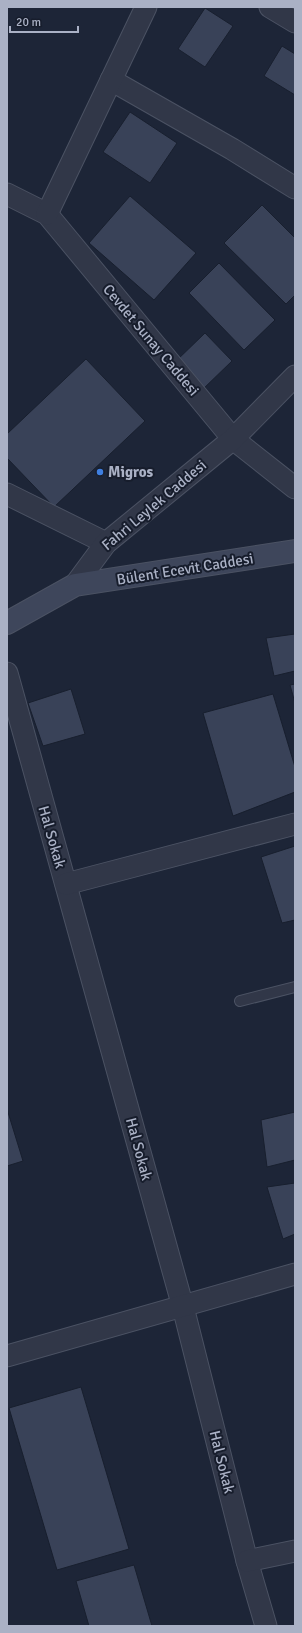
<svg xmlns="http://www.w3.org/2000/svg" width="302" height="1633" viewBox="0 0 302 1633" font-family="Signika,sans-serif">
  <rect width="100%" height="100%" fill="#1d2537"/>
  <!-- building -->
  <g fill="#394258" stroke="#181f2e">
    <path d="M205 8 233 26 205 67 178 49Z"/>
    <path d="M282 46 295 54V95L264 76Z"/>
    <path d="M130 112 177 143 150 183 103 152Z"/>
    <path d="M130 196 196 253 154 300 89 243Z"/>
    <path d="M262 205 295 238V295L286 304 224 243Z"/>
    <path d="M219 263 275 320 244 350 189 293Z"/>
    <path d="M205 333 232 361 201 391 174 363Z"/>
    <path d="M86 359 145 421 54 507 7 458V434Z"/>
    <path d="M295 634V671L274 676 266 638Z"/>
    <path d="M295 684V703L290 685Z"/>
    <path d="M71 689 85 734 43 746 28 703Z"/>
    <path d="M273 694 295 767V792L233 816 203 713Z"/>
    <path d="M295 846V920L282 923 261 857Z"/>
    <path d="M7 1109 23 1161 7 1166Z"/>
    <path d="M295 1112V1160L267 1167 261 1120Z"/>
    <path d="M295 1183V1234L283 1239 267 1187Z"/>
    <path d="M81 1387 129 1549 57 1570 9 1408Z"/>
    <path d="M134 1565 152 1626H89L76 1581Z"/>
  </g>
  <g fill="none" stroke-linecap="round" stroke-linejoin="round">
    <!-- lane casing -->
    <g stroke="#4b5263" stroke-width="12">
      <path id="lane" d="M240 1001 295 987"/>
    </g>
    <!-- street casing -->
    <g stroke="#4b5263" stroke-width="23">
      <g id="street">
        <path d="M270 7 295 22"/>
        <path d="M111 80 232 149 295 188"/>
        <path d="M7 194 47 214 233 439 295 488"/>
        <path d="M47 214 146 7"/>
        <path d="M7 494 106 543"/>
        <path d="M75 585 106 543 233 439 295 376"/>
        <path d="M7 673 183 1307 247 1561 266 1626"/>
        <path d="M66 884 295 824"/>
        <path d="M7 1356 295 1274"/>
        <path d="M247 1561 295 1551"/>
      </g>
    </g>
    <!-- secondary casing -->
    <g stroke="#4b5263" stroke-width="24">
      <path id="secondary" d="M7 623 75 585 295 551"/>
    </g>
    <!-- lane -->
    <use href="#lane" stroke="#313748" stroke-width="10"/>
    <!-- street -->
    <use href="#street" stroke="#313748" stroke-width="21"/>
    <!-- secondary -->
    <use href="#secondary" stroke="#3e465b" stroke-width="22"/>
  </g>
  <!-- markers -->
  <circle fill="#3f7fe0" stroke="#171d2c" stroke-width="1.5" cx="100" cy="472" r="4"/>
  <g text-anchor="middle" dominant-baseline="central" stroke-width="4" stroke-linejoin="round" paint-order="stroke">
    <!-- street labels -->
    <g font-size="15" fill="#aab1c5" stroke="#171d2c">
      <text transform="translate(151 340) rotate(50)">Cevdet Sunay Caddesi</text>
      <text transform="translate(154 505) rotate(-40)">Fahri Leylek Caddesi</text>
      <text transform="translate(185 569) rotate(-9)">Bülent Ecevit Caddesi</text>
      <text transform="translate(52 837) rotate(74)">Hal Sokak</text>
      <text transform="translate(139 1149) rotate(75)">Hal Sokak</text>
      <text transform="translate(222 1462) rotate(76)">Hal Sokak</text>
    </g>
    <!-- poi labels -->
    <g font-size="15" font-weight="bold" fill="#aab1c5" stroke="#171d2c" text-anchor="start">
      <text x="108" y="472">Migros</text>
    </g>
  </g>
  <!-- border -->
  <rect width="302" height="1633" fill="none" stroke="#aab1c5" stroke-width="16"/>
  <!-- scale -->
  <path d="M10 26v6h68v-6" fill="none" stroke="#aab1c5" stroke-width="2"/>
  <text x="16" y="26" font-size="12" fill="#aab1c5" stroke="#171d2c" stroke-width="3" paint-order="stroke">20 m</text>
</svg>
